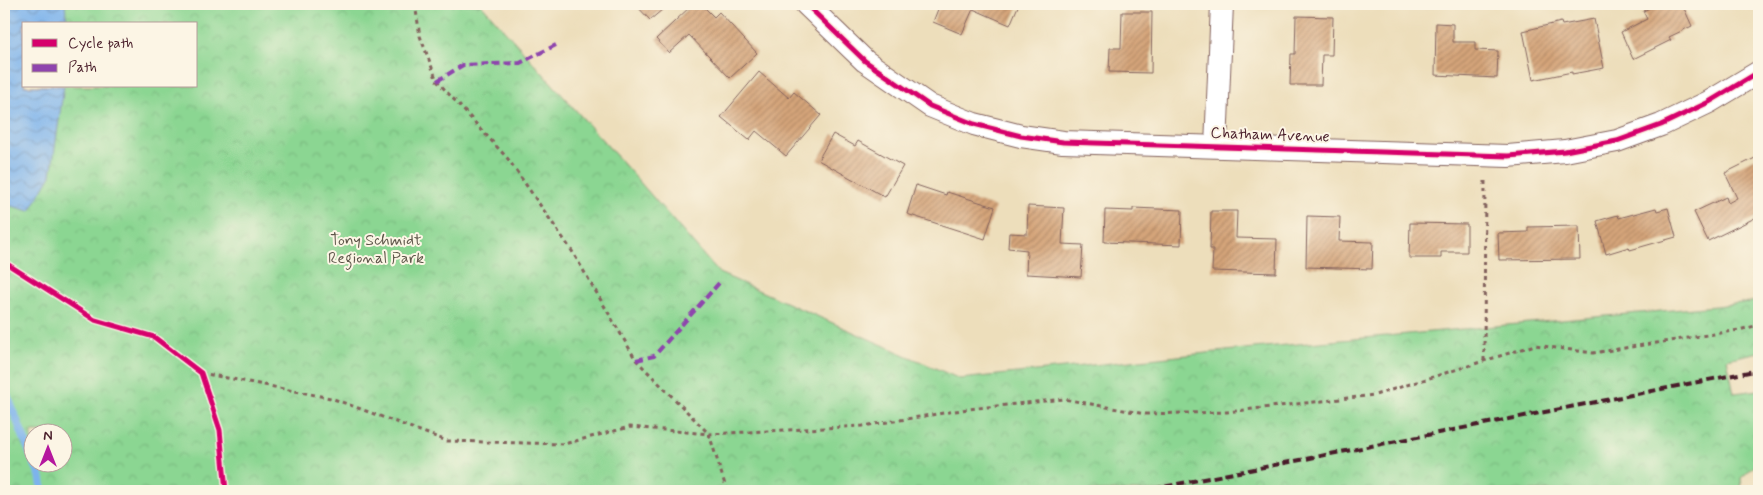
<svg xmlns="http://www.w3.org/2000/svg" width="1763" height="495" viewBox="0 0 1763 495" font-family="Mynerve,sans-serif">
  <defs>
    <pattern id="park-crowns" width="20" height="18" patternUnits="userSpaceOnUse" patternTransform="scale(1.25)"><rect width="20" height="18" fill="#8bd692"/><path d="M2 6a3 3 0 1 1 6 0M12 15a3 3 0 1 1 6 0" fill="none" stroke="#79b77e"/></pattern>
    <pattern id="water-waves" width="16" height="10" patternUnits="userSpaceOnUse" patternTransform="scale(1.25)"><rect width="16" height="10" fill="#7db3ec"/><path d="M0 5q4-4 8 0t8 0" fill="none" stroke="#6891bf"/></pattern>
    <pattern id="building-hatch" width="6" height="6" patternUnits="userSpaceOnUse" patternTransform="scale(1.25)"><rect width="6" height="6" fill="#d5a57a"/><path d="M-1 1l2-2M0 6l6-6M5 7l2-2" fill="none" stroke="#af8664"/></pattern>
  </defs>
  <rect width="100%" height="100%" fill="#fcf5e5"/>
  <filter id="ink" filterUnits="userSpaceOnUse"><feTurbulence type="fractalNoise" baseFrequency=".02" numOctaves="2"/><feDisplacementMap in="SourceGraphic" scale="10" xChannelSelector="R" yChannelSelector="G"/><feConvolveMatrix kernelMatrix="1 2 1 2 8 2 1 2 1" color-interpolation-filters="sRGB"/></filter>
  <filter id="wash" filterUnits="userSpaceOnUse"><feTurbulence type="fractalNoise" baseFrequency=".0096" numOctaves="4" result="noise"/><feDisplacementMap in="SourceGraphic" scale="20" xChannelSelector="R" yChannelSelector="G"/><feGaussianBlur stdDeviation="1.12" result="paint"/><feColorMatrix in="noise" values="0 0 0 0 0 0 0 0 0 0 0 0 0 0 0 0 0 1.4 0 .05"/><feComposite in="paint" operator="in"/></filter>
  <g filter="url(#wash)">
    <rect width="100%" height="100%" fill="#eddebb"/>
    <!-- park -->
    <path fill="url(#park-crowns)" stroke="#6a7a5e" fill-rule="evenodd" d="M4 4H481L638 180 719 273 960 379 1254 348 1716 306 1759 301V352L1727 359 1734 393 1759 390V462L1741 478 1742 491H4ZM24 24H196V86H24ZM32 432H62V462H32Z"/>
    <!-- water -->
    <path fill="url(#water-waves)" stroke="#64698c" d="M4 4H65L67 24H24V86H64L51 175 30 211 4 204Z"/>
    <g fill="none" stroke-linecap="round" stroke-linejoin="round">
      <!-- stream -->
      <g stroke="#7db3ec" stroke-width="8">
        <path d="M4 394 7 395 32 458"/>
        <path d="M34 462 40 475 43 491"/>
      </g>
    </g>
    <g id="blocks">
      <!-- building -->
      <g fill="url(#building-hatch)">
        <path d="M635 4H669L650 20Z"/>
        <path d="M693 4H701L714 17 719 12 757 53 730 78 689 35 669 53 656 39Z"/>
        <path d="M940 4H1019L1010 25 973 9 962 34 933 22Z"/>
        <path d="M1659 4H1682L1692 26 1669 37 1671 40 1633 59 1621 32 1647 19 1643 11Z"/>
        <path d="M1122 12H1152L1151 73 1109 72 1110 48H1121Z"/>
        <path d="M1296 16 1333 17 1332 55H1322L1321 85H1290L1291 54H1295Z"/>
        <path d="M1594 19 1604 68 1572 74V72L1533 80 1523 31 1561 22 1562 25Z"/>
        <path d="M1436 23 1453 24V42H1475V50L1498 51 1497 78 1435 75Z"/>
        <path d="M759 72 789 98 794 92 821 115 786 156 756 131 749 140 721 117Z"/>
        <path d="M833 134 855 146 858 141 903 166 885 197 818 160Z"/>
        <path d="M1755 158 1759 167V216L1708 241 1694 212 1726 197 1728 203 1737 198 1725 173Z"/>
        <path d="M916 185 946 195 947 192 995 207 985 239 907 214Z"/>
        <path d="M1028 206 1064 208 1062 244 1083 245 1081 277 1026 274 1027 250 1008 248 1009 233 1027 234Z"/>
        <path d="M1133 208 1182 210 1181 245 1104 242 1105 210 1133 211Z"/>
        <path d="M1656 208 1657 211 1668 208 1676 237 1630 250 1629 247 1606 254 1597 221 1618 215 1619 218Z"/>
        <path d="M1211 211H1237L1236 238 1277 239 1276 273 1212 271 1213 249H1210Z"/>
        <path d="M1307 216 1340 217 1339 241 1373 242 1372 269 1306 267Z"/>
        <path d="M1410 223 1467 224V252H1441V258H1409Z"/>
        <path d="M1579 226 1580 259 1499 260 1498 233 1528 232V227Z"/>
      </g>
    </g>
  </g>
  <g filter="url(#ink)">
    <use href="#blocks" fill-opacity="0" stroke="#83625d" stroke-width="1"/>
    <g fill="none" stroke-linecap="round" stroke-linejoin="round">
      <!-- minor casing -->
      <g stroke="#83625d" stroke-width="24">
        <g id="minor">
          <path d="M806 4 865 61 930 106 974 124 1021 136 1063 142 1508 156 1565 151 1617 141 1661 125 1709 102 1759 72"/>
          <path d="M1216 146 1222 4"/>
        </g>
      </g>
      <!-- path -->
      <g stroke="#83625d" stroke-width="3" stroke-dasharray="4 4" stroke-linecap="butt">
        <path d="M415 4 420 36 437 81 508 159 572 251 636 360 709 434 727 491"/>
        <path d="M1484 361 1485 179"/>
        <path d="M201 373 331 398 447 441 564 444 630 427 709 434 863 426 968 409 1064 399 1145 414 1227 412 1375 395 1535 345 1593 353 1739 330 1759 325"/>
      </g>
      <!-- minor -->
      <use href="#minor" stroke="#fff" stroke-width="22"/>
      <!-- rail -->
      <path stroke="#4a1f2b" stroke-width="4" stroke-dasharray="8 4" stroke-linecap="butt" d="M1142 491 1759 370"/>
      <!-- quiet -->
      <g stroke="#8e44ad" stroke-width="4" stroke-dasharray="8 4" stroke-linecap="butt">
        <path d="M437 81 463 65 520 63 556 45"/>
        <path d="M636 360 654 356 720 282"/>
      </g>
      <!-- cycleway casing -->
      <g stroke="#fcf5e5" stroke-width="8">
        <g id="cycleway">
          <path d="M806 4 865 61 930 106 974 124 1021 136 1063 142 1508 156 1565 151 1617 141 1661 125 1709 102 1759 72"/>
          <path d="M4 262 95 320 154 337 201 373 220 430 226 491"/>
        </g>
      </g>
      <!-- cycleway -->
      <use href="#cycleway" stroke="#d6006c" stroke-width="5"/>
    </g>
  </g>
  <g text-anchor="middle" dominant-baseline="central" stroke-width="4" stroke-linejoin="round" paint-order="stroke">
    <!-- street labels -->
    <g font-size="16" fill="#4a1f2b" stroke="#fcf5e5">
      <text transform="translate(1270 135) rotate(2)">Chatham Avenue</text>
    </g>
    <!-- park labels -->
    <g font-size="16" fill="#5e564a" stroke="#fcf5e5">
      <text x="376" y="240">Tony Schmidt<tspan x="376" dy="18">Regional Park</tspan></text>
    </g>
  </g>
  <!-- margin -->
  <rect width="1763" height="495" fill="none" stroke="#fcf5e5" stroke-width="20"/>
  <!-- legend -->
  <rect x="22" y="22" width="175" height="65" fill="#fcf5e5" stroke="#b59f9b"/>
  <rect x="32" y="39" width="25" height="8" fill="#d6006c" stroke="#b59f9b"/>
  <text x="68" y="48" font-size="15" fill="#4a1f2b">Cycle path</text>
  <rect x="32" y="64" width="25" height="8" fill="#8e44ad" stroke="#b59f9b"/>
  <text x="68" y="72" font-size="15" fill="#4a1f2b">Path</text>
  <!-- north arrow -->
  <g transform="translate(48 448)"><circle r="24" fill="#fcf5e5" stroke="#b59f9b"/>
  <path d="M0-4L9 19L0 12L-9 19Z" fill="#b5179e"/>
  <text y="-8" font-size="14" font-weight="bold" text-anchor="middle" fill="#4a1f2b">N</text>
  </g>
</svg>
